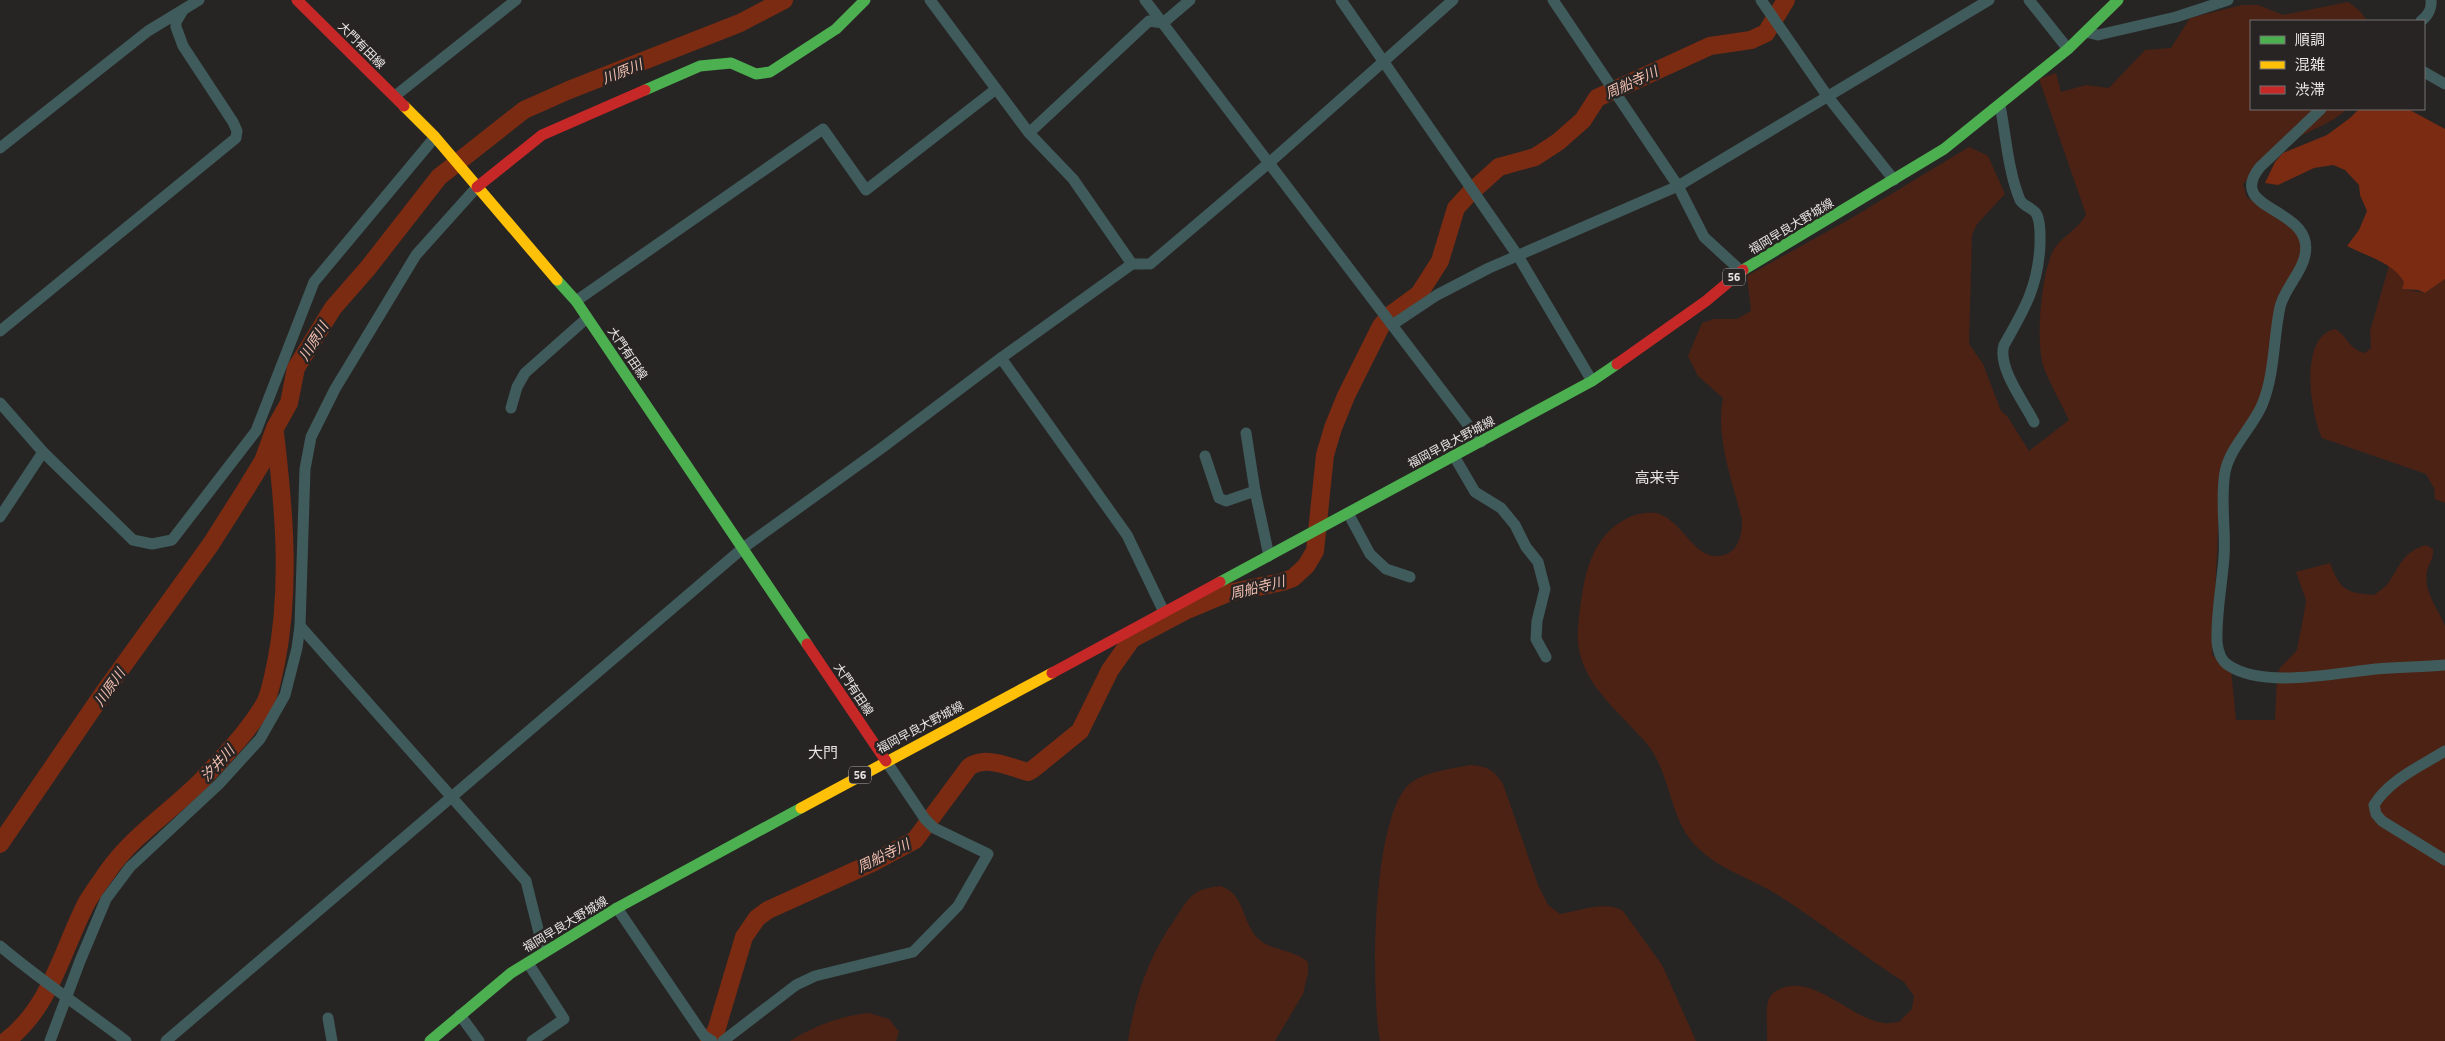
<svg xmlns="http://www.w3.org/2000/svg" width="2445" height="1041" viewBox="0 0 2445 1041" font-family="'Titillium Web','Noto Sans JP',sans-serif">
  <rect width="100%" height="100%" fill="#272524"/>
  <!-- green -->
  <g fill="#4c2215">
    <path d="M2348 2 2360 11 2367 21H2251V109H2347C2331 124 2312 129 2293 140 2274 152 2258 168 2243 184L2247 198 2286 214 2304 239 2301 256 2275 314 2268 376 2254 411 2221 469 2212 655 2231 669 2236 720H2275L2277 675 2280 668 2297 650 2305 608 2306 600 2296 572 2330 563C2340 589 2345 593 2374 595 2379 591 2386 587 2389 582 2402 563 2402 553 2426 545L2433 549C2434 558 2429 563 2427 571 2423 592 2438 608 2445 626V1041H1767C1768 1029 1765 1014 1768 1002 1769 996 1775 991 1780 989 1813 973 1851 1019 1884 1023 1889 1024 1894 1022 1899 1022L1912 1009 1914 996 1904 982C1862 955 1823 924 1781 897 1754 879 1719 870 1696 846 1669 819 1671 773 1647 744 1618 709 1574 680 1578 629 1582 589 1586 539 1626 519 1634 514 1647 512 1656 513 1684 519 1695 567 1727 554 1740 548 1742 532 1742 520 1733 482 1715 438 1723 398L1698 376 1688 356 1702 323 1714 319H1737L1751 311 1747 276 1850 219 1969 147 1988 156 2005 194 1977 224 1972 235 1969 344 1983 364 2001 411 2007 416 2029 451 2069 420C2061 403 2051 386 2044 368 2035 343 2041 275 2053 251 2061 236 2079 230 2086 214L2039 79 2056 73 2061 92 2086 85 2109 88 2145 50 2171 48 2190 18 2242 5H2258L2283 15Z"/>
    <path d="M2389 266 2399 274 2404 282 2402 289 2425 293 2445 279V503L2435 499 2434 488 2426 474 2322 438C2311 413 2298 337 2335 329 2348 336 2349 350 2365 353L2371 348 2370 331Z"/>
    <path d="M1470 765C1487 766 1494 770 1503 784L1538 885 1548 905 1560 914C1578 911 1606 900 1623 911L1662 965 1696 1041H1380C1371 994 1371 811 1412 782 1428 771 1451 769 1470 765Z"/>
    <path d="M1220 886C1247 894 1241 926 1261 941 1274 951 1292 949 1308 962V973L1303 994 1275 1041H1128C1135 996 1149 956 1175 919 1181 909 1188 898 1197 892 1205 888 1212 887 1220 886Z"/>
    <path d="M869 1013 889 1019 899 1032 896 1041H790C815 1026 839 1016 869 1013Z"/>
  </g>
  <!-- water -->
  <path fill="#7a2b12" d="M2359 109H2408L2445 129V279L2425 293 2418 290 2402 289 2404 282C2394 263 2366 256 2347 246L2359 230 2367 211 2360 195 2359 185 2345 170 2333 165 2314 168 2278 185 2265 183 2275 162 2283 153 2327 135 2350 118Z"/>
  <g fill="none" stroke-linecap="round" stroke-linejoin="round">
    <!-- river -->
    <g stroke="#7a2b12" stroke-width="18">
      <path d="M0 844 102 695 211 544 244 492 263 461 275 428 289 403 296 368 333 308 368 268 439 177 524 110 569 90 740 23 784 0"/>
      <path d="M6 1041C51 1007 62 950 87 902 93 892 101 881 108 871 133 835 173 810 203 779 225 755 249 731 265 703 271 691 273 675 276 663 291 588 284 508 275 433"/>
      <path d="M709 1041 716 1031 744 937 757 918 768 910 872 863 915 840 969 767C986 755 1009 767 1028 772L1032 770 1080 731 1110 670 1132 639 1185 611 1228 593 1282 582 1293 578 1306 566 1315 551 1325 455 1333 428 1346 396 1381 326 1389 316 1419 294 1440 261 1456 208 1469 194 1499 167 1535 157 1558 142 1583 120 1597 98 1710 46 1751 40 1766 33 1786 0"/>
    </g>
    <!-- street -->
    <g stroke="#405b5b" stroke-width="11">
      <path d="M930 0 1029 133 1149 21 1163 23 1190 0"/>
      <path d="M1145 0 1481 442"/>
      <path d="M1341 0 1518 256 1592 381"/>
      <path d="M1553 0 1678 186 1704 237 1741 271"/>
      <path d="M1761 0 1828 97 1894 180"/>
      <path d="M2029 0 2068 49"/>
      <path d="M2421 21C2428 16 2432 8 2431 0"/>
      <path d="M2086 32 2098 35 2176 17 2228 0"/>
      <path d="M2424 72 2445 84"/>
      <path d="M395 96 516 0"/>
      <path d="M2000 105C2006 136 2008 171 2020 200 2024 207 2034 208 2037 215 2041 224 2040 235 2040 245 2038 287 2024 310 2004 345 1997 367 2024 402 2034 422"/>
      <path d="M2321 109 2260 167C2223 213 2320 206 2304 259 2300 274 2284 290 2280 307 2273 340 2275 374 2262 405 2252 428 2230 447 2225 472 2220 500 2226 529 2224 557 2222 585 2216 613 2217 642 2218 651 2220 660 2228 665 2263 689 2335 673 2376 669 2399 667 2422 667 2445 665"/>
      <path d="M1029 133 1073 179 1132 264"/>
      <path d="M0 148 148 31 199 0"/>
      <path d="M576 301 823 129 866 190 996 89"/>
      <path d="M1392 325 1437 295 1489 268 1678 186 1989 0"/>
      <path d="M0 331 236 138 237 131 233 122 183 46 176 27V22L182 12"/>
      <path d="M1001 358 1127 535 1164 612"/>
      <path d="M0 403 43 452 133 540 152 544 172 540 256 431 314 282 435 137"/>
      <path d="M511 408 517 387 525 373 587 318"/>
      <path d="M1246 433 1255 491 1269 556"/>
      <path d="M1205 456 1219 498 1226 501 1255 491"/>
      <path d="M1454 456 1475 492 1501 508 1515 525 1526 547 1538 562 1545 589 1537 621 1536 639 1546 657"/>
      <path d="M1348 513 1370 554 1386 569 1410 577"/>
      <path d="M0 517 43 452"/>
      <path d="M300 626 526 881 544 953"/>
      <path d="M2445 751C2421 766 2389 780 2374 805L2376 814 2382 821 2445 860"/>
      <path d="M617 908 704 1036 712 1041"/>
      <path d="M0 946C40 980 84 1009 126 1041"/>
      <path d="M528 963 564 1019 532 1041"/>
      <path d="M460 1015 479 1041"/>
      <path d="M328 1018 332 1041"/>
      <path d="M50 1041 80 961 106 899 130 867 219 784 260 739 285 695 297 648 300 626 305 469 311 437 335 389 416 255 477 187"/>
      <path d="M166 1041 743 548 883 447 1001 358 1132 264H1150L1270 162 1453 0"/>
      <path d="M723 1041 796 985 815 976 913 952 958 906 988 854 934 828 925 819 886 761"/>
    </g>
    <!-- fast -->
    <g stroke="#4caf50" stroke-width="11">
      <path d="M645 90 700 66 731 63 756 74 770 72 836 29 865 0"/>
      <path d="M1743 270 1944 149 2068 49 2118 0"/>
      <path d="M557 280 576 301 807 644"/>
      <path d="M1220 582 1592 381 1617 364"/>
      <path d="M430 1041 511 973 617 908 801 808"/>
    </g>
    <!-- slow -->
    <g stroke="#ffc107" stroke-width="11">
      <path d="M404 106 435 137 557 280"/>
      <path d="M801 808 1052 673"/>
    </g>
    <!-- jam -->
    <g stroke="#c62828" stroke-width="11">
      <path d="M297 0 404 106"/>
      <path d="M477 187 542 135 645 90"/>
      <path d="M1617 364 1706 301 1743 270"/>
      <path d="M807 644 886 761"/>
      <path d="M1052 673 1220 582"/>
    </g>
  </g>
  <g text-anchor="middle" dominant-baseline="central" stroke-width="5" stroke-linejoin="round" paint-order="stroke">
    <!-- shield labels -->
    <g fill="#282423" stroke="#aeabaa" stroke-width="1">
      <rect x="1723" y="268.5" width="22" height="17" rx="4"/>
      <rect x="849" y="766.5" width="22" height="17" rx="4"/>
    </g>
    <g font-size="11" font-weight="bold" fill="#e8e5e4">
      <text x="1734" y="277">56</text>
      <text x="860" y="775">56</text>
    </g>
    <!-- street labels -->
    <g font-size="12" fill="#e8e5e4" stroke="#282423">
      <text transform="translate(362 45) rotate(45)">大門有田線</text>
      <text transform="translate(1791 226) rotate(-31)">福岡早良大野城線</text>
      <text transform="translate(628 353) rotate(56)">大門有田線</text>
      <text transform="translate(1451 442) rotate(-28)">福岡早良大野城線</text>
      <text transform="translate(854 689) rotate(56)">大門有田線</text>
      <text transform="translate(920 727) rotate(-28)">福岡早良大野城線</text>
      <text transform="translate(565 924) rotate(-31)">福岡早良大野城線</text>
    </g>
    <!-- water labels -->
    <g font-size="14" font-style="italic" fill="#f1bfb0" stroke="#282423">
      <text transform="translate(622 71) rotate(-22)">川原川</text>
      <text transform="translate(1631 82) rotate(-25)">周船寺川</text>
      <text transform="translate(313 341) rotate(-58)">川原川</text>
      <text transform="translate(1257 587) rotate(-14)">周船寺川</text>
      <text transform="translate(109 687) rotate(-55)">川原川</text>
      <text transform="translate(217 763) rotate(-48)">汐井川</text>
      <text transform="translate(883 855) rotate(-26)">周船寺川</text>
    </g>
    <!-- quarter labels -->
    <g font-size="15" fill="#e8e5e4" stroke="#282423">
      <text x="1657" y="477">高来寺</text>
      <text x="823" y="752">大門</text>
    </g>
  </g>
  <!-- legend -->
  <rect x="2250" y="20" width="175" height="90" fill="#282423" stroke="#757170"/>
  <rect x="2260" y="36" width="25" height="8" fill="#4caf50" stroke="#757170"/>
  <text x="2295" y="45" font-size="15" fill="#e8e5e4">順調</text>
  <rect x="2260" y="61" width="25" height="8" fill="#ffc107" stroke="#757170"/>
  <text x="2295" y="70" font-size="15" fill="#e8e5e4">混雑</text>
  <rect x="2260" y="86" width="25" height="8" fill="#c62828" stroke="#757170"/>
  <text x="2295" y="95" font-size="15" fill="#e8e5e4">渋滞</text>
</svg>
